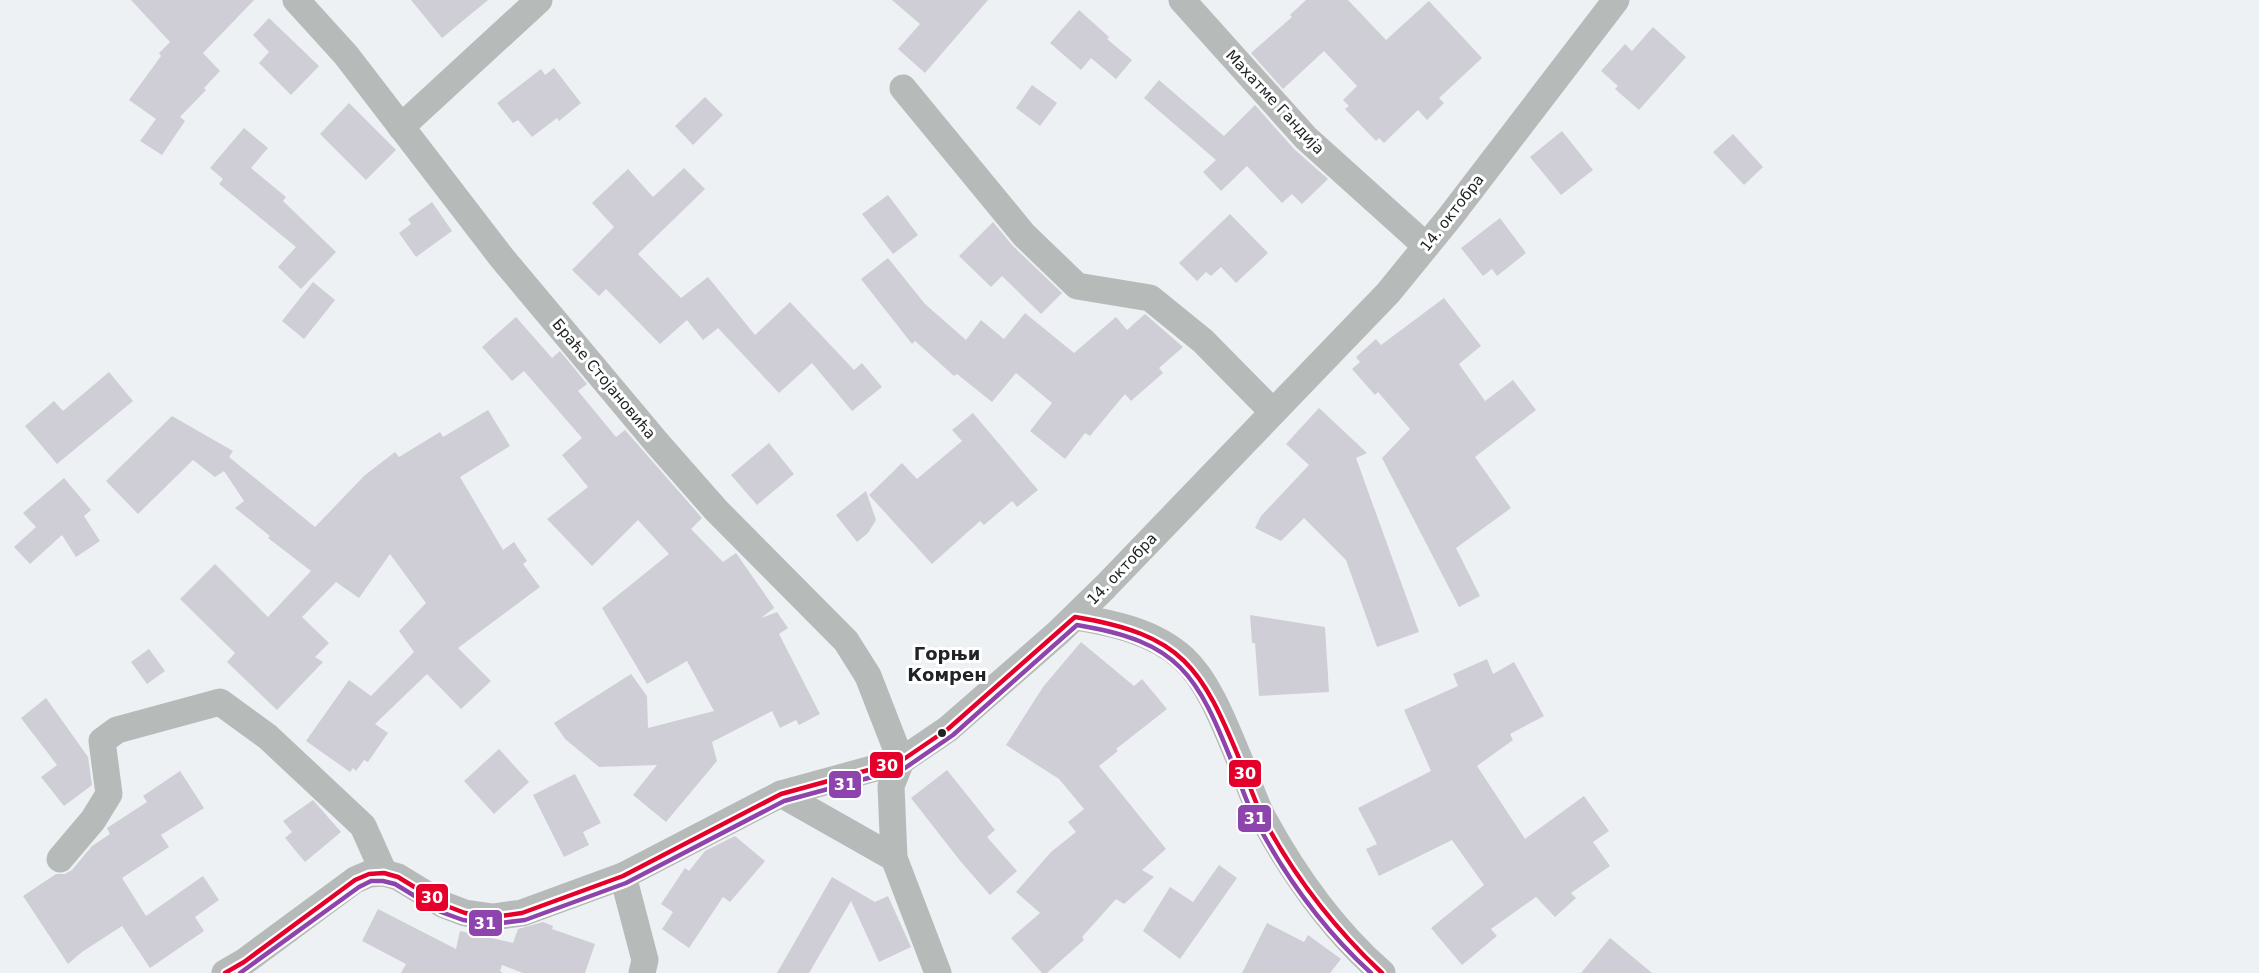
<svg xmlns="http://www.w3.org/2000/svg" width="2259" height="973" viewBox="0 0 2259 973" font-family="'DejaVu Sans',sans-serif">
  <rect width="100%" height="100%" fill="#edf1f4"/>
  <!-- building -->
  <g fill="#cfced6">
    <path d="M131 0H254L203 53 220 71 204 88 206 90 180 117 185 121 162 155 140 141 156 119 129 100 161 56 159 53 170 42Z"/>
    <path d="M411 0H488L442 38Z"/>
    <path d="M892 0H988L925 73 898 49 920 24Z"/>
    <path d="M1306 0H1348L1386 40 1429 1 1482 58 1439 98 1444 103 1427 120 1418 110 1384 143 1379 138 1376 141 1345 109 1349 106 1343 100 1357 86 1324 51 1283 89 1251 53 1292 17 1290 15Z"/>
    <path d="M1079 10 1109 37 1107 39 1132 60 1116 79 1091 58 1081 70 1050 43Z"/>
    <path d="M269 18 319 66 291 95 259 63 269 52 253 35Z"/>
    <path d="M1653 27 1686 57 1639 110 1615 89 1618 86 1601 71 1625 44 1632 51Z"/>
    <path d="M554 68 581 103 559 121 557 118 532 137 518 120 513 123 497 103 541 69 545 75Z"/>
    <path d="M1159 80 1224 136 1255 105 1294 149 1328 179 1302 204 1292 194 1282 203 1247 166 1221 191 1203 172 1216 160 1144 98Z"/>
    <path d="M1032 85 1057 103 1040 126 1016 108Z"/>
    <path d="M705 97 723 115 693 145 675 126Z"/>
    <path d="M349 103 396 150 366 180 320 134Z"/>
    <path d="M244 128 268 148 251 168 286 197 283 201 336 252 301 289 278 267 296 247 219 184 223 179 210 168Z"/>
    <path d="M1562 131 1593 170 1561 195 1530 157Z"/>
    <path d="M1733 134 1763 167 1744 185 1713 152Z"/>
    <path d="M684 168 705 189 638 254 681 298 708 277 755 335 790 302 854 370 862 363 882 387 852 411 812 363 779 393 718 328 703 340 687 320 660 344 606 289 599 296 572 270 614 227 592 203 628 169 653 197Z"/>
    <path d="M888 195 918 235 893 254 862 214Z"/>
    <path d="M432 202 452 231 416 257 399 233 411 224 408 219Z"/>
    <path d="M1230 214 1268 253 1236 283 1221 267 1211 276 1206 272 1197 281 1179 263Z"/>
    <path d="M1500 218 1526 253 1497 276 1492 269 1483 276 1461 248Z"/>
    <path d="M993 222 1013 246 1062 293 1041 314 1002 276 991 287 959 256Z"/>
    <path d="M888 258 925 304 966 340 981 320 1004 339 1025 313 1074 353 1116 317 1127 330 1145 314 1183 347 1159 368 1163 373 1131 401 1125 394 1090 436 1085 433 1065 459 1030 431 1052 403 1016 373 992 402 957 374 954 376 915 341 912 344 861 279Z"/>
    <path d="M313 282 335 300 304 339 282 321Z"/>
    <path d="M1444 298 1481 346 1459 364 1485 401 1513 380 1536 410 1475 457 1511 508 1456 548 1480 596 1459 607 1382 458 1410 429 1378 392 1375 395 1352 369 1360 362 1356 357 1376 339 1381 345Z"/>
    <path d="M516 317 552 358 560 351 587 384 578 391 616 437 625 430 702 518 691 529 723 562 736 553 773 606 774 608 761 618 777 612 788 628 779 634 820 714 799 725 796 720 780 728 772 711 712 742 717 761 666 822 633 795 657 765 599 767 565 739 554 723 631 674 647 696 648 728 714 711 687 661 647 684 602 608 669 554 638 520 592 566 547 519 588 487 562 455 582 438 524 371 512 381 482 347Z"/>
    <path d="M109 372 133 401 57 464 25 426 54 401 63 411Z"/>
    <path d="M1319 408 1367 453 1356 458 1419 632 1377 647 1346 560 1304 518 1281 541 1255 528 1261 516 1309 465 1286 444Z"/>
    <path d="M488 410 510 446 460 477 503 550 514 542 527 561 523 564 540 587 458 648 491 681 461 709 427 674 375 724 388 733 368 762 364 760 356 771 353 768 350 772 306 741 349 680 371 696 414 652 399 631 426 603 390 554 359 598 336 582 302 617 329 643 315 657 323 662 277 710 227 662 235 653 180 599 215 564 268 617 311 571 268 538 270 536 235 508 244 501 224 471 215 477 193 460 138 514 106 481 172 416 233 451 229 457 315 527 365 475 395 452 399 457 440 432 443 437Z"/>
    <path d="M973 413 1038 490 1017 507 1012 501 984 525 980 521 932 564 869 495 902 463 917 479 962 441 952 430Z"/>
    <path d="M769 443 794 474 757 505 731 475Z"/>
    <path d="M64 478 91 510 84 516 100 541 76 557 62 535 30 564 14 547 36 527 23 513Z"/>
    <path d="M866 491 876 520 868 533 857 542 836 515Z"/>
    <path d="M1250 615 1325 627 1329 692 1259 696 1255 643H1252Z"/>
    <path d="M1081 642 1134 686 1142 679 1167 709 1116 749 1118 751 1099 766 1166 849 1142 870 1154 877 1124 904 1116 899 1082 937 1084 940 1047 973H1042L1011 938 1040 913 1016 892 1051 852 1076 832 1068 822 1084 809 1059 779 1006 745 1043 687Z"/>
    <path d="M149 649 165 671 147 684 131 662Z"/>
    <path d="M1487 659 1493 674 1514 662 1544 716 1510 734 1513 740 1477 766 1525 839 1584 796 1609 831 1593 842 1610 866 1571 893 1576 898 1555 917 1536 897 1491 929 1497 936 1462 965 1431 928 1484 885 1452 840 1379 876 1366 849 1377 844 1358 808 1431 771 1404 710 1458 686 1453 674Z"/>
    <path d="M46 698 88 757 92 785 64 806 41 777 57 765 21 718Z"/>
    <path d="M499 749 529 782 494 814 464 781Z"/>
    <path d="M947 770 995 830 987 837 1017 871 990 895 961 862 911 798Z"/>
    <path d="M180 771 204 808 161 835 169 847 122 878 146 916 203 876 219 900 195 917 204 931 150 968 122 926 82 952 68 964 23 896 56 874H65L72 870 92 846 110 834 107 828 147 802 143 796Z"/>
    <path d="M575 774 601 823 583 832 589 845 564 857 533 795Z"/>
    <path d="M313 800 341 832 305 862 285 838 292 832 283 821Z"/>
    <path d="M735 836 765 861 730 902 723 897 689 948 662 929 673 912 661 904 685 868 689 871 705 851Z"/>
    <path d="M1219 865 1237 878 1180 959 1143 931 1170 887 1193 902Z"/>
    <path d="M832 877 875 902 888 896 911 947 879 962 851 901 809 973H777Z"/>
    <path d="M378 909 456 949 460 931 513 943 518 929 543 922 553 926 552 929 595 944 585 973H523L502 965 500 971 503 973H401L406 964 362 941Z"/>
    <path d="M1267 923 1304 942 1308 935 1341 959 1330 973H1242Z"/>
    <path d="M1610 938 1652 973H1581Z"/>
  </g>
  <g fill="none" stroke-linecap="round" stroke-linejoin="round">
    <!-- minor -->
    <g stroke="#b6bab8" stroke-width="27">
      <path d="M296 0 346 55 502 258 657 443 716 510 846 641 868 676 901 761"/>
      <path d="M1182 0 1306 138 1426 246"/>
      <path d="M903 88 1024 235 1077 286 1150 298 1203 341 1273 412"/>
      <path d="M401 127 539 0"/>
      <path d="M1075 617C1113 623 1155 632 1184 659 1209 682 1226 728 1239 759 1247 778 1253 799 1263 818 1294 875 1333 930 1382 973"/>
      <path d="M901 761 891 786 894 858 938 973"/>
      <path d="M781 794 894 858"/>
      <path d="M60 859 93 820 109 794 102 741 117 730 220 702 268 737 363 826 384 873"/>
      <path d="M623 876 645 960 642 973"/>
      <path d="M225 973 244 962 355 880 369 874 384 873 398 877 444 905 465 913 493 917 522 913 623 876 781 794 901 761 948 729 1059 632 1105 587 1388 293 1450 217 1616 0"/>
    </g>
    <!-- bus-1 casing -->
    <g stroke="#fff" stroke-width="9">
      <path id="bus-1" d="M225 973 244 962 355 880 369 874 384 873 398 877 444 905 465 913 493 917 522 913 623 876 781 794 901 761 948 729 1075 617C1183 635 1201 666 1241 763 1248 781 1254 800 1263 818 1294 876 1334 928 1382 973"/>
    </g>
    <!-- bus-2 casing -->
    <g stroke="#fff" stroke-width="9">
      <path id="bus-2" d="M240 973 359 887 371 881H383L395 884 441 912 463 920 493 924 525 920 626 883 784 801 905 768 953 735 1077 625C1180 642 1197 674 1234 767 1241 785 1247 804 1256 821 1286 878 1324 930 1371 973"/>
    </g>
    <!-- bus-1 -->
    <use href="#bus-1" stroke="#e4002b" stroke-width="4.5"/>
    <!-- bus-2 -->
    <use href="#bus-2" stroke="#8e44ad" stroke-width="4.5"/>
  </g>
  <!-- markers -->
  <circle fill="#212326" stroke="#fff" stroke-width="2" cx="942" cy="733" r="5"/>
  <g text-anchor="middle" dominant-baseline="central" stroke-width="6" stroke-linejoin="round" paint-order="stroke">
    <!-- street labels -->
    <g font-size="15" fill="#212326" stroke="#fff">
      <text transform="translate(1275 102) rotate(47)">Махатме Гандија</text>
      <text transform="translate(1452 213) rotate(-52)">14. октобра</text>
      <text transform="translate(604 379) rotate(50)">Браће Стојановића</text>
      <text transform="translate(1122 569) rotate(-46)">14. октобра</text>
    </g>
    <!-- quarter labels -->
    <g font-size="18" font-weight="bold" fill="#212326" stroke="#fff">
      <text x="947" y="653">Горњи<tspan x="947" dy="21">Комрен</tspan></text>
    </g>
  </g>
  <g stroke="#fff" stroke-width="2">
    <rect x="869" y="751" width="35" height="28" rx="6" fill="#e4002b"/>
    <rect x="1228" y="759" width="34" height="29" rx="6" fill="#e4002b"/>
    <rect x="828" y="770" width="34" height="29" rx="6" fill="#8e44ad"/>
    <rect x="1237" y="804" width="35" height="29" rx="6" fill="#8e44ad"/>
    <rect x="415" y="883" width="34" height="29" rx="6" fill="#e4002b"/>
    <rect x="468" y="909" width="35" height="28" rx="6" fill="#8e44ad"/>
  </g>
  <g font-size="16" text-anchor="middle" font-weight="bold" fill="#fff">
    <text x="887" y="771">30</text>
    <text x="1245" y="779">30</text>
    <text x="845" y="790">31</text>
    <text x="1255" y="824">31</text>
    <text x="432" y="903">30</text>
    <text x="485" y="929">31</text>
  </g>
</svg>
